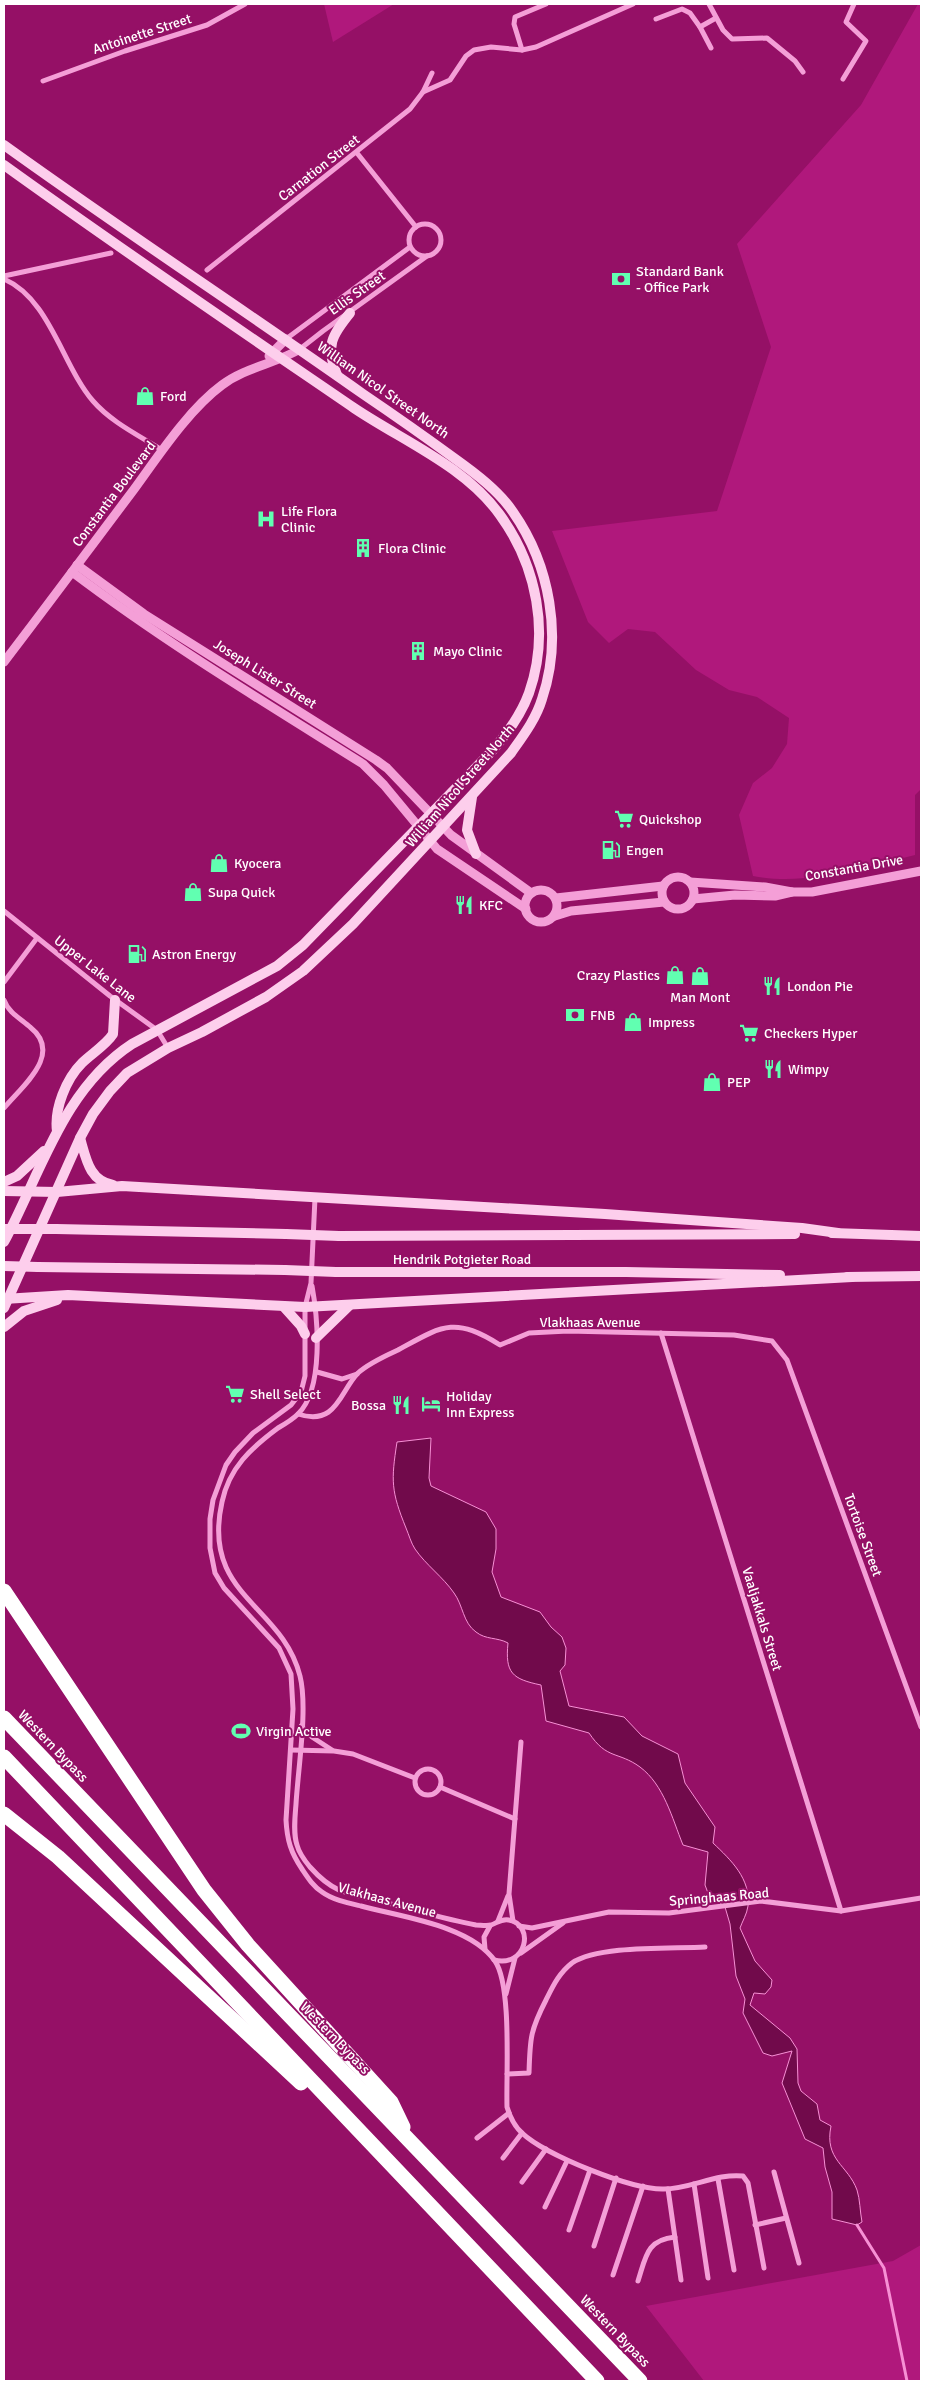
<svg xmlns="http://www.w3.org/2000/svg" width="925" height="2385" viewBox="0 0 925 2385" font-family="Signika,sans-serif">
  <rect width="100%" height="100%" fill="#951066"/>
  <!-- green -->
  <g fill="#b0187c">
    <path d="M324 4H394L333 42Z"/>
    <path d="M918 4H921V789L915 795V855C862 868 807 886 753 876L739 815 753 783 772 768 787 744 789 718 757 697 729 690 696 670 655 632 628 629 609 643 588 622 552 531 717 511 771 347 737 244 861 105Z"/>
    <path d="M921 2245V2381H704L646 2306 893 2261Z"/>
  </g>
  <!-- water -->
  <path fill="#710a4b" stroke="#f790d5" d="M431 1438 429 1478 431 1486 486 1512 496 1529V1549L492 1572 501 1597 540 1612 551 1627 562 1637 566 1648 565 1665 560 1671 569 1706 624 1717 642 1736 678 1754 685 1783 715 1827 713 1843C731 1860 751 1879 748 1906 747 1914 742 1922 740 1928L755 1961 772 1980 771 1987 765 1994 754 1993 750 2005 790 2038 797 2049 798 2083 801 2091 817 2104 820 2120 831 2126C824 2160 848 2165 857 2190 860 2199 860 2212 862 2222L857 2225 832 2219V2192L825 2167 823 2148 805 2139 782 2083 792 2051 772 2056 763 2053 743 2013 745 1999 736 1976 730 1924 725 1907 708 1893 705 1885 708 1852 683 1845C672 1818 664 1785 640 1767 618 1751 607 1760 589 1733L546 1721 541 1685C512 1679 505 1673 508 1643 497 1637 486 1640 476 1632 463 1623 463 1605 454 1593 443 1577 426 1565 415 1549 411 1543 409 1535 406 1528 391 1491 391 1481 397 1442Z"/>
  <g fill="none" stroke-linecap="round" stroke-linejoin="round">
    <!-- stream -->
    <path stroke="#f790d5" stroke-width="3" d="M857 2225 884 2268 907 2381"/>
    <!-- minor -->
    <g stroke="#f49fd7" stroke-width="5">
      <path d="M709 4 723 30 732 39 767 38 795 61 803 72"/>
      <path d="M656 19 682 9 690 13 700 27 716 18"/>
      <path d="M700 27 711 48"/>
      <path d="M522 50 514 24 515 17 546 4"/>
      <path d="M843 79 866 41 846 22 854 4"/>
      <path d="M43 81 125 51 207 25 245 4"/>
      <path d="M423 92 450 80 466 56 474 50 491 47 522 50 536 47 633 4"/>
      <path d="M357 153 416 227"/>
      <circle cx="425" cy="240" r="16"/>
      <path d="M207 270 410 109 423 92 432 73"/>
      <path d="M4 276 111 253"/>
      <path d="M4 279C50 299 62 365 93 401 111 422 140 436 162 450"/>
      <path d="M286 339 410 247"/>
      <path d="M300 349 323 331 427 256"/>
      <path d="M4 911 110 996 157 1030 168 1048"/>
      <path d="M4 982 37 938"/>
      <path d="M4 1000C8 1012 21 1019 30 1027 64 1054 22 1086 4 1108"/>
      <path d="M315 1198 311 1283 305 1307V1376L301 1392 291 1405 253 1433 235 1452 226 1465 213 1500 210 1519V1548L215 1573 224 1588 279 1648 291 1674 293 1709 286 1820C287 1840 291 1853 302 1869 308 1878 313 1886 322 1892 333 1900 348 1903 361 1906 401 1917 470 1925 495 1961 512 1986 506 2074 507 2107 510 2117 514 2126 522 2133 545 2155 632 2190 664 2189 690 2189 717 2173 743 2176L748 2183 764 2268"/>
      <path d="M312 1286C318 1319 324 1389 298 1414 293 1419 285 1424 278 1428 251 1448 229 1468 222 1502 201 1596 282 1604 300 1676 308 1708 298 1769 296 1804 295 1817 293 1833 297 1845 299 1853 305 1861 310 1867 318 1876 328 1885 339 1890 357 1897 377 1900 395 1905 422 1912 448 1920 476 1925 480 1925 487 1926 491 1925 497 1923 502 1918 509 1920 535 1925 527 1968 494 1960"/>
      <path d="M661 1333 841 1911"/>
      <path d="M317 1372 342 1379 357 1374"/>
      <path d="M298 1414C337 1427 340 1391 358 1373 369 1363 385 1356 398 1350 442 1326 454 1316 500 1345L529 1333 568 1331 734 1335 772 1341 787 1360 921 1727"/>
      <path d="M301 1726 312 1737 332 1750"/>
      <path d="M291 1750 334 1751 353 1754 415 1778"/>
      <circle cx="428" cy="1782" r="13"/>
      <path d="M440 1787 515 1819"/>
      <path d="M498 1921 508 1896"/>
      <path d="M513 1921 509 1894 521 1742"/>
      <path d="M519 1926 532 1928 609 1912 669 1913 761 1901 841 1911 921 1898"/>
      <path d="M485 1949 484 1937 490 1926"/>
      <path d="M521 1953 563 1923"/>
      <path d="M506 1994 515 1958"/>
      <path d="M507 2074 529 2073C530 2039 530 2031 546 2000 553 1986 559 1973 572 1963 599 1945 672 1949 705 1947"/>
      <path d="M477 2138 509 2113"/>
      <path d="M503 2158 522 2133"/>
      <path d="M774 2172 799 2263"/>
      <path d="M718 2179 734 2270"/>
      <path d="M522 2182 546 2149"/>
      <path d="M694 2184 708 2278"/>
      <path d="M668 2189 681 2280"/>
      <path d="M545 2207 567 2161"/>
      <path d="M755 2225 786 2218"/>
      <path d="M569 2230 590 2170"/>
      <path d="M594 2246 616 2178"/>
      <path d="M613 2275 643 2186"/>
      <path d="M638 2281C646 2257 646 2240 675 2237"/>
    </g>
    <!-- tertiary -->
    <g stroke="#f49fd7" stroke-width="9">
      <path d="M269 356 286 339"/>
      <path d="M77 565 144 614 195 646 376 760 387 768 451 835 531 893"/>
      <path d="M72 572C166 643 264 702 363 764L384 785 437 849 526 909"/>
      <path d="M4 662C47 606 89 549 132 492 157 458 188 410 222 385 246 367 275 364 300 349"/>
      <circle cx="678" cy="893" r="16"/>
      <path d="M690 882 765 887 792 892"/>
      <circle cx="541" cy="906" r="16"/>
      <path d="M556 898 663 886"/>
      <path d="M693 899 735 895 775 896 792 892H812L921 871"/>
      <path d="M555 916 571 911 664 902"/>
    </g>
    <!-- secondary -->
    <g stroke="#fdceec" stroke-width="10">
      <path d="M4 145C122 230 244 310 363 394 394 415 424 436 454 458 475 473 499 491 513 512 550 565 563 637 542 699 536 719 523 736 511 753L353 924 303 971 266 997 202 1032 168 1048 127 1073 110 1091 93 1114 80 1138 4 1308"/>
      <path d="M4 165C119 248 237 328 354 408 403 441 465 466 500 515 537 566 550 633 529 693 521 715 507 734 492 751L303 945 277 966 132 1044C63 1089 41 1173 4 1242"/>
      <path d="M337 375C325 346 332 335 350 313"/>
      <path d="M472 797 467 830 476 854"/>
      <path d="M57 1131C54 1109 66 1079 82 1063 91 1054 106 1045 113 1034L115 1000"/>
      <path d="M80 1138C86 1158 89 1181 113 1185"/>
      <path d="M4 1182 17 1176 44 1151"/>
      <path d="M4 1191 57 1192 122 1186 605 1214 802 1228 838 1233"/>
      <path d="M56 1229 286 1234"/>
      <path d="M832 1233 921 1236"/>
      <path d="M339 1236 795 1234"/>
      <path d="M38 1267 285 1270"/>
      <path d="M336 1272H626L780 1275"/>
      <path d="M847 1277 921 1276"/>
      <path d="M4 1299 68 1295 305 1307 852 1277"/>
      <path d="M283 1306 301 1326 305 1334"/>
      <path d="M4 1327 24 1311 57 1300"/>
      <path d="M316 1338 350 1305"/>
    </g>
    <!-- motorway -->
    <g stroke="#fff" stroke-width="15">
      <path d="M4 1591 204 1890 248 1945 391 2102 403 2127"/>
      <path d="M4 1718 640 2381"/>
      <path d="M4 1757 597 2381"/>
      <path d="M4 1814 58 1857 301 2083"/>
    </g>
    <!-- secondary-bridge -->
    <g stroke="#fdceec" stroke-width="10">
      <path d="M4 1229H56"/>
      <path d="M286 1234 339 1236"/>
      <path d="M4 1266 38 1267"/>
      <path d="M285 1270 336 1272"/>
    </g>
  </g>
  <!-- icons -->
  <defs>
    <g id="bank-bare" transform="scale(1.5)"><path d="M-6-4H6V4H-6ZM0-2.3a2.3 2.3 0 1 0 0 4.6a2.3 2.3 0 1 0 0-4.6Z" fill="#61ffb1" stroke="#951066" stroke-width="2.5" paint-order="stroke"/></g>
    <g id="shop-bare" transform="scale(1.5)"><path d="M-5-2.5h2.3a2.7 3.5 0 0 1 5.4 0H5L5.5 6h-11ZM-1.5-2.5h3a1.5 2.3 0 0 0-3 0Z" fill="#61ffb1" stroke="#951066" stroke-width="2.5" paint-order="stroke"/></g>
    <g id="hospital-bare" transform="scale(1.5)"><path d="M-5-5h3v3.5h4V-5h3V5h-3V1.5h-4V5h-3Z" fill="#61ffb1" stroke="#951066" stroke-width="2.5" paint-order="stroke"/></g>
    <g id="building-bare" transform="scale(1.5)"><path d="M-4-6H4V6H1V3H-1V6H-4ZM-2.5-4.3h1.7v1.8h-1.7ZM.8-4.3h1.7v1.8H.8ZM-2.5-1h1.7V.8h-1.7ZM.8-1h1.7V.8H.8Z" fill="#61ffb1" stroke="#951066" stroke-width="2.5" paint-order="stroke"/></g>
    <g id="supermarket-bare" transform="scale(1.5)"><path d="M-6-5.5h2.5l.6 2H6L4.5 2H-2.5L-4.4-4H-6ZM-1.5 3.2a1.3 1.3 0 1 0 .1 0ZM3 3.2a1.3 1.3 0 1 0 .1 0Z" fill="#61ffb1" stroke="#951066" stroke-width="2.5" paint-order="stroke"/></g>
    <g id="fuel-bare" transform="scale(1.5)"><path d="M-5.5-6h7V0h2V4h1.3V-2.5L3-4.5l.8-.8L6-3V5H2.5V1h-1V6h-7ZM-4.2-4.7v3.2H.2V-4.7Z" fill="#61ffb1" stroke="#951066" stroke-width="2.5" paint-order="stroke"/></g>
    <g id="restaurant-bare" transform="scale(1.5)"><path d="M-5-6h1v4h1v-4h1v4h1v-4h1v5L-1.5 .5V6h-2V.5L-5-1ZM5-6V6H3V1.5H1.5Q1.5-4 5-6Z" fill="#61ffb1" stroke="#951066" stroke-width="2.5" paint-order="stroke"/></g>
    <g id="hotel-bare" transform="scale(1.5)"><path d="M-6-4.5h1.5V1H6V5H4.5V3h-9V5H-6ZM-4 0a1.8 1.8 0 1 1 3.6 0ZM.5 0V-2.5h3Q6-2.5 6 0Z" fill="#61ffb1" stroke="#951066" stroke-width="2.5" paint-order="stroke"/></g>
    <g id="stadium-bare" transform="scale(1.5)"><path d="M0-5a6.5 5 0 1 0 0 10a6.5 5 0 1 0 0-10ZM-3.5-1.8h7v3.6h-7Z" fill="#61ffb1" stroke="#951066" stroke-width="2.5" paint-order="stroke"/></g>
  </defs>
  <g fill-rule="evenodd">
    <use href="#bank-bare" x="621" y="279"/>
    <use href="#shop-bare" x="145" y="396"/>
    <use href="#hospital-bare" x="266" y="519"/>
    <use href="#building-bare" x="363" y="548"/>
    <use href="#building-bare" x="418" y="651"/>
    <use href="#supermarket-bare" x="624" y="819"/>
    <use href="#fuel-bare" x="611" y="850"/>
    <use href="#shop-bare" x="219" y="863"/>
    <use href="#shop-bare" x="193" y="892"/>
    <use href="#restaurant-bare" x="464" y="905"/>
    <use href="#fuel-bare" x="137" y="954"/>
    <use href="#shop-bare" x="675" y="975"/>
    <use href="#shop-bare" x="700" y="976"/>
    <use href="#restaurant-bare" x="772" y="986"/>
    <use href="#bank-bare" x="575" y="1015"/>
    <use href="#shop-bare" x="633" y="1022"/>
    <use href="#supermarket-bare" x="749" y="1033"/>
    <use href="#restaurant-bare" x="773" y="1069"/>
    <use href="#shop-bare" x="712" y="1082"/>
    <use href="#supermarket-bare" x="235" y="1394"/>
    <use href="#hotel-bare" x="431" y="1404"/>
    <use href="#restaurant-bare" x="401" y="1405"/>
    <use href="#stadium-bare" x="241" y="1731"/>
  </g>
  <g text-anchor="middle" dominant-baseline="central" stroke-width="4" stroke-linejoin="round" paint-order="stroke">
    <!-- street labels -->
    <g font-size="14" fill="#fff" stroke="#951066">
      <text transform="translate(142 34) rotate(-18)">Antoinette Street</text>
      <text transform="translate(319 168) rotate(-38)">Carnation Street</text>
      <text transform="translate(357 293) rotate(-35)">Ellis Street</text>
      <text transform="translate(383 390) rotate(35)">William Nicol Street North</text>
      <text transform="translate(114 494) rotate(-53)">Constantia Boulevard</text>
      <text transform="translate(265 674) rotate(32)">Joseph Lister Street</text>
      <text transform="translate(460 786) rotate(-49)">William Nicol Street North</text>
      <text transform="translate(854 868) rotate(-10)">Constantia Drive</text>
      <text transform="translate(95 969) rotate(38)">Upper Lake Lane</text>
      <text x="462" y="1259">Hendrik Potgieter Road</text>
      <text x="590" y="1322">Vlakhaas Avenue</text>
      <text transform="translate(863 1535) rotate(70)">Tortoise Street</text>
      <text transform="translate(762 1619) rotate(73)">Vaaljakkals Street</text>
      <text transform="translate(53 1746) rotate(46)">Western Bypass</text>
      <text transform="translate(719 1897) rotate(-5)">Springhaas Road</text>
      <text transform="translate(387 1900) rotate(15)">Vlakhaas Avenue</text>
      <text transform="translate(335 2038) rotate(46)">Western Bypass</text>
      <text transform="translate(615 2331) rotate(46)">Western Bypass</text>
    </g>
    <!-- poi labels -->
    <g font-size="14" fill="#fff" stroke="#951066" text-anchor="start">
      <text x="636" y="271">Standard Bank<tspan x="636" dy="16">- Office Park</tspan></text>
      <text x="160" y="396">Ford</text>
      <text x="281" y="511">Life Flora<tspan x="281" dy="16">Clinic</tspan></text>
      <text x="378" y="548">Flora Clinic</text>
      <text x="433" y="651">Mayo Clinic</text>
      <text x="639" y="819">Quickshop</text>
      <text x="626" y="850">Engen</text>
      <text x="234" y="863">Kyocera</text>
      <text x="208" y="892">Supa Quick</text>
      <text x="479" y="905">KFC</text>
      <text x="152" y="954">Astron Energy</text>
      <text x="660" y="975" text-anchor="end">Crazy Plastics</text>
      <text x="787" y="986">London Pie</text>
      <text x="700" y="997" text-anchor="middle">Man Mont</text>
      <text x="590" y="1015">FNB</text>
      <text x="648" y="1022">Impress</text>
      <text x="764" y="1033">Checkers Hyper</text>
      <text x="788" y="1069">Wimpy</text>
      <text x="727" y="1082">PEP</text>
      <text x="250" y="1394">Shell Select</text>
      <text x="446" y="1396">Holiday<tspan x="446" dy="16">Inn Express</tspan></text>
      <text x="386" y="1405" text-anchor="end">Bossa</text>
      <text x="256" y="1731">Virgin Active</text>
    </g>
  </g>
  <!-- border -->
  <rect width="925" height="2385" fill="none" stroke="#ffffff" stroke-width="10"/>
</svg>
